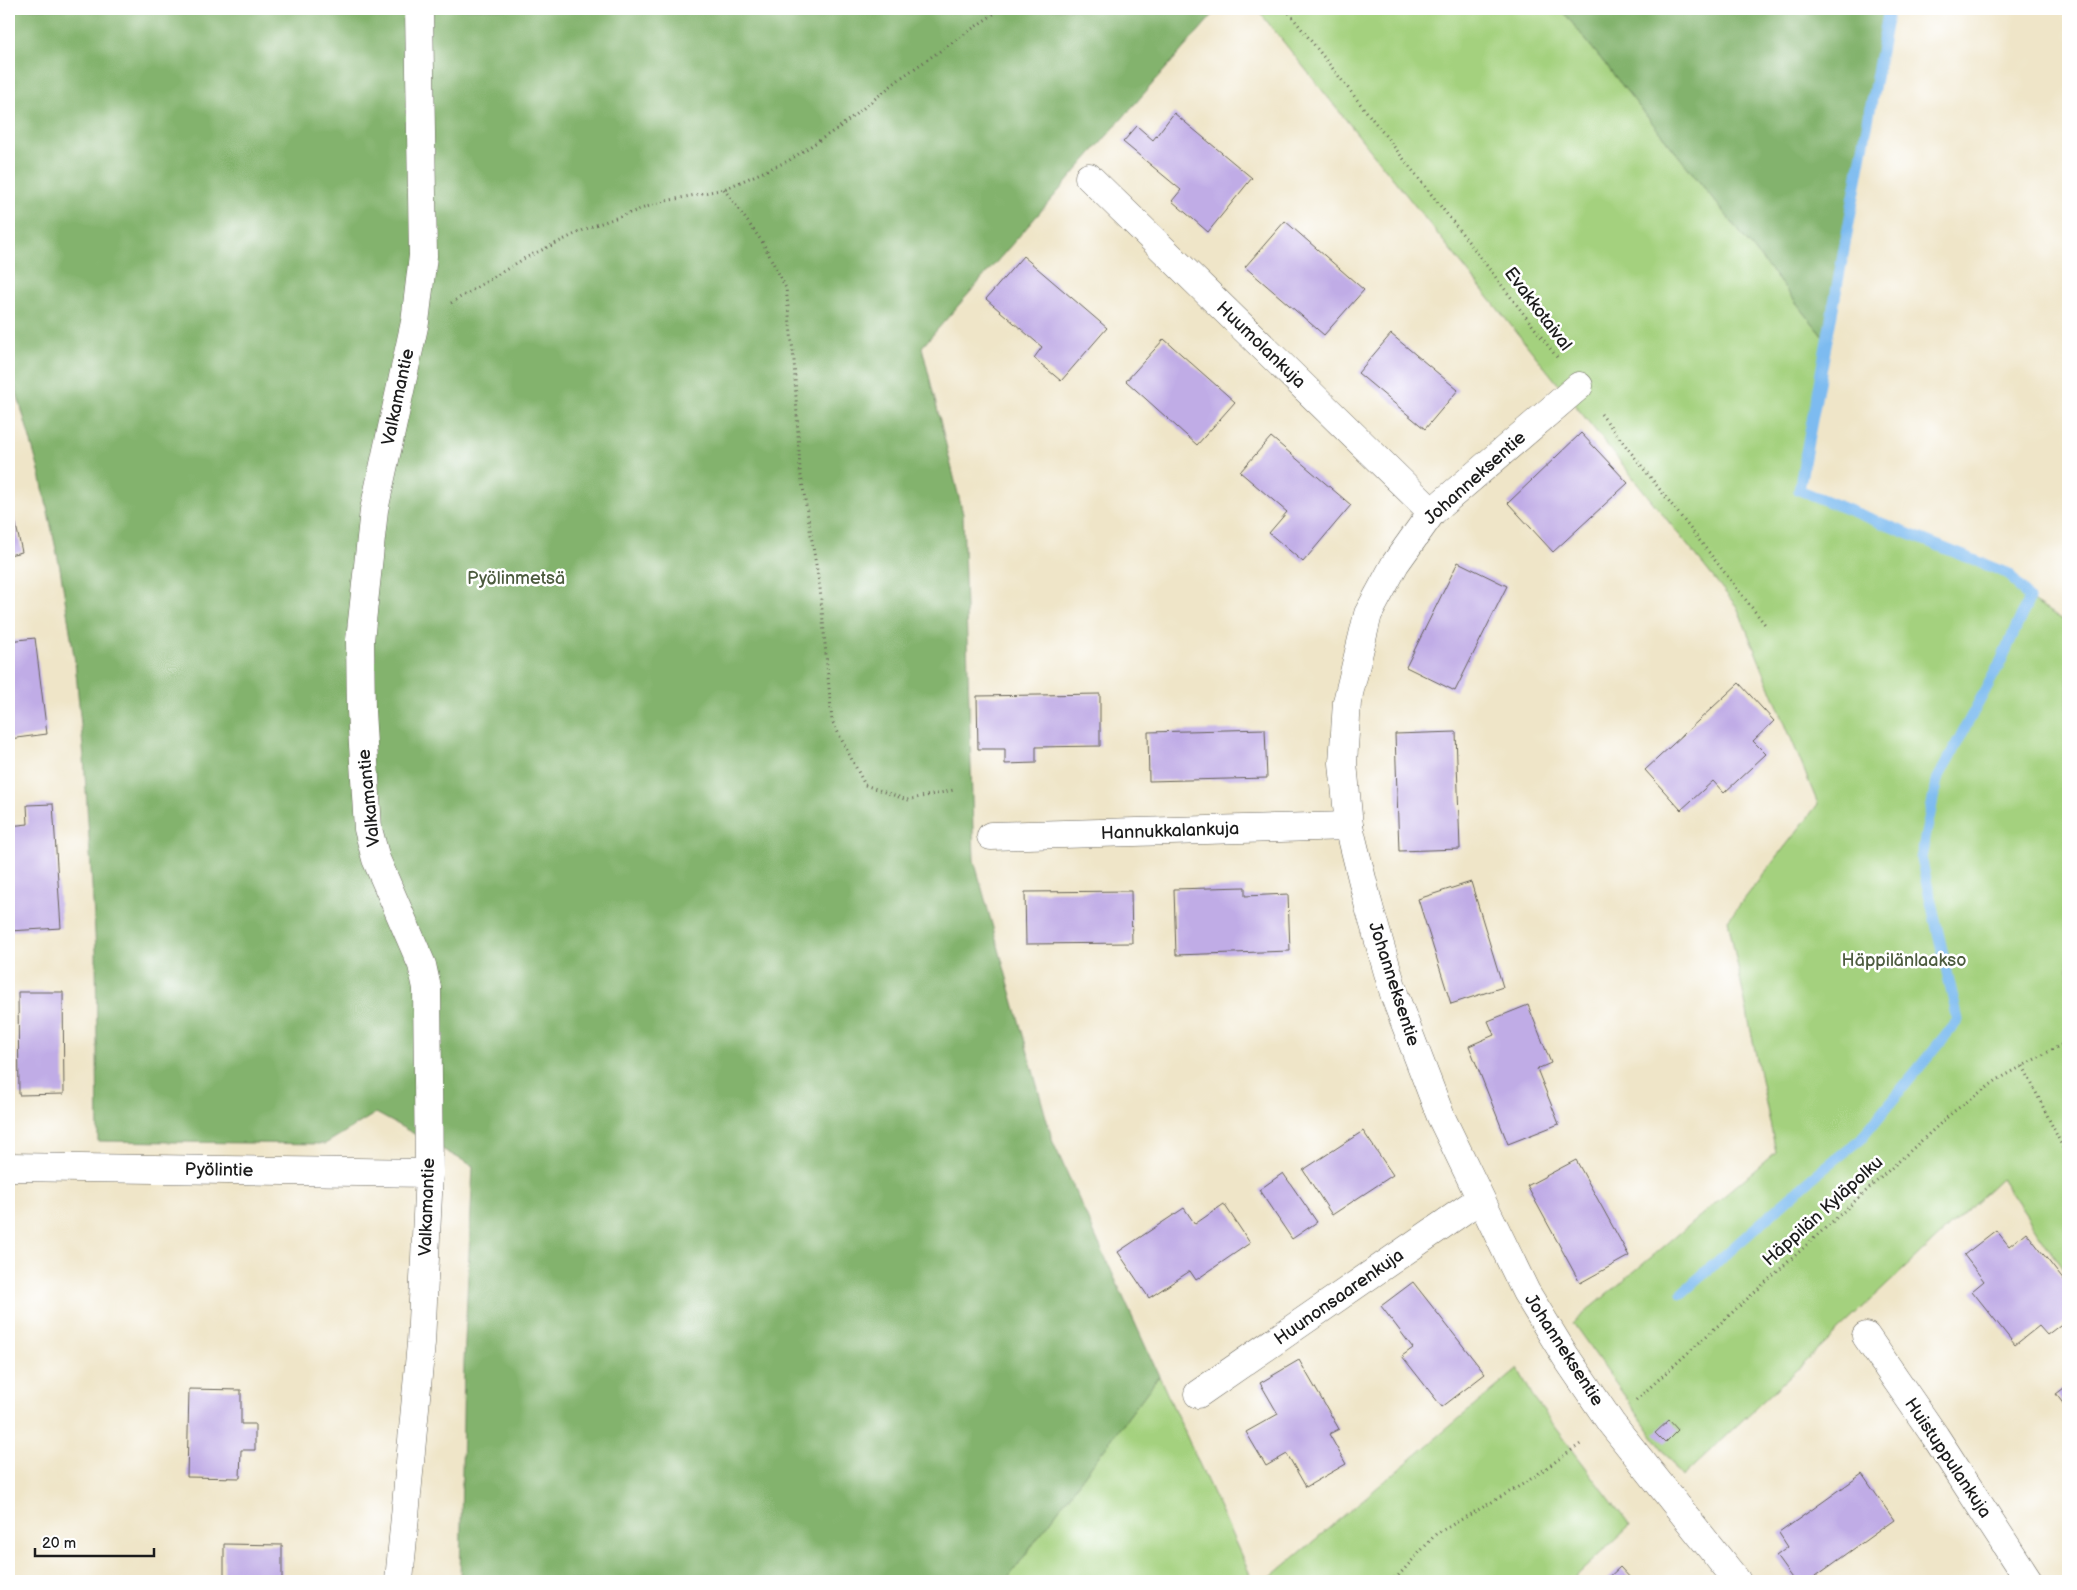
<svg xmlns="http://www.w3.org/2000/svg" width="2077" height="1590" viewBox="0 0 2077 1590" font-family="'Balsamiq Sans',sans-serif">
  <rect width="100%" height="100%" fill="#fff"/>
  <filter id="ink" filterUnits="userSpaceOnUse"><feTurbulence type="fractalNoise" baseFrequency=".02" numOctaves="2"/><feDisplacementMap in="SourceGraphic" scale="10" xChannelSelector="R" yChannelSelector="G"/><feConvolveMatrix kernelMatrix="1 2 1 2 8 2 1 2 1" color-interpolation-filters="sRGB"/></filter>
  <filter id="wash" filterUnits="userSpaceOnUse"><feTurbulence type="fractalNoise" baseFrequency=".0096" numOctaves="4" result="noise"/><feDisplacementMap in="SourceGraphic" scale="20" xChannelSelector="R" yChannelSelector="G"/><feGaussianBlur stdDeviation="1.12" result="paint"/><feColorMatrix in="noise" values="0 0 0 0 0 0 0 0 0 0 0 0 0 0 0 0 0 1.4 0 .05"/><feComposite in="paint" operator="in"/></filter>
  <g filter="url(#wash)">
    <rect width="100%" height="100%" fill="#efe5c8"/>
    <!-- green -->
    <g fill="#a4d17e" stroke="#60764d">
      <path d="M1257 9H1561L1827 341 1799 490 2009 574 2029 599 2068 623V1277L2001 1178 1682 1477 1573 1323 1776 1152 1728 920 1818 804 1737 607Z"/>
      <path d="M1518 1369 1535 1400 1630 1526 1571 1581H1266Z"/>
      <path d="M1159 1376 1253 1581H1006L1076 1486Z"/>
    </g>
    <!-- forest -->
    <g fill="#83b36d" stroke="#506844">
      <path d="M9 9H1218L922 347 963 514 974 860 1053 1142 1159 1376 1076 1486 1006 1581H460L464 1363 473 1166 376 1113 325 1144 98 1141 96 950 84 758 75 662 60 568 40 474 9 365Z"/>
      <path d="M1561 9H1889L1827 341Z"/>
    </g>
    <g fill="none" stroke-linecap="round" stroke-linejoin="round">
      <!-- stream -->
      <path stroke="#7dbbf0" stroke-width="11" d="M1682 1293 1813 1177 1860 1140 1958 1020 1921 858 1937 780 2001 661 2029 599 2009 574 1799 490 1889 9"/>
    </g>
    <g id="blocks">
      <!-- building -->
      <g fill="#c0ace6">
        <path d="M1174 113 1252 178 1208 232 1172 201 1181 190 1123 142 1137 126 1153 140Z"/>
        <path d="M1285 221 1364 290 1324 335 1245 267Z"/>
        <path d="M1023 256 1107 328 1061 381 1034 358 1042 347 986 299Z"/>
        <path d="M1391 334 1458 390 1425 429 1358 373Z"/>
        <path d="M1164 339 1235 402 1197 445 1126 381Z"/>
        <path d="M1581 433 1628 483 1553 552 1508 503Z"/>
        <path d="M1271 437 1351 505 1303 562 1269 533 1287 512 1240 472Z"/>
        <path d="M9 494 22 552 9 555Z"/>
        <path d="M1458 562 1507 586 1455 691 1406 667Z"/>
        <path d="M35 638 47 734 9 739V641Z"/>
        <path d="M1739 683 1774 721 1753 741 1766 754 1724 793 1713 781 1681 810 1645 770Z"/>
        <path d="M1100 694V746L1036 747V763L1005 764V749H978L977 696Z"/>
        <path d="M1265 729 1267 778 1149 781 1148 732Z"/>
        <path d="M1456 732 1460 849 1399 851 1395 734Z"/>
        <path d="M53 804 61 928 9 931V826L28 824 27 805Z"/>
        <path d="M1471 882 1503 987 1451 1004 1418 899Z"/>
        <path d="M1245 887V896L1288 894 1290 951 1176 955 1174 889Z"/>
        <path d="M1131 891 1132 943 1026 944 1025 892Z"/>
        <path d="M18 992H63L64 1094 19 1095Z"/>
        <path d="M1528 1005 1551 1063 1537 1069 1559 1124 1508 1144 1469 1046 1494 1035 1488 1021Z"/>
        <path d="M1363 1131 1393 1175 1332 1215 1303 1170Z"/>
        <path d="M1576 1160 1629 1256 1580 1283 1527 1186Z"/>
        <path d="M1283 1173 1317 1222 1292 1239 1259 1190Z"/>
        <path d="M1224 1204 1250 1243 1196 1280 1190 1271 1149 1298 1118 1252 1184 1208 1195 1224Z"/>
        <path d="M1996 1230 2009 1246 2026 1232 2068 1286V1319L2047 1335 2039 1326 2015 1345 1972 1291 1984 1281 1964 1255Z"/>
        <path d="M1413 1282 1485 1374 1442 1407 1402 1356 1413 1348 1381 1306Z"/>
        <path d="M1299 1360 1339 1429 1329 1434 1346 1464 1306 1487 1287 1454 1266 1466 1246 1432 1278 1414 1260 1383Z"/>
        <path d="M2068 1385V1410L2056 1394Z"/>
        <path d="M189 1389 241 1390V1424H255V1450H241L240 1478 187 1477Z"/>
        <path d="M1669 1420 1678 1430 1665 1443 1655 1433Z"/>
        <path d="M1862 1474 1894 1520 1809 1581H1794L1776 1556 1788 1547 1779 1533Z"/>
        <path d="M224 1544 282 1545V1581H224Z"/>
        <path d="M1620 1567 1633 1581H1605Z"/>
      </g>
    </g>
  </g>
  <g filter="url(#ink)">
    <use href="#blocks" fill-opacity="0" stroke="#666258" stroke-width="1"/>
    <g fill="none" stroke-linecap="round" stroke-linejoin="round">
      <!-- minor casing -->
      <g stroke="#666258" stroke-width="29">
        <g id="minor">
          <path d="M1089 177 1432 512"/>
          <path d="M1579 386 1432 512 1395 564 1368 614 1347 702 1343 763 1349 826 1369 907 1395 997 1441 1117 1526 1292 1566 1357 1611 1423 1737 1581"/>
          <path d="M991 836 1349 826"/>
          <path d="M9 1167 429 1173"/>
          <path d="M1866 1336 1935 1436 2029 1581"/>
          <path d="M1198 1394 1480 1199"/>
          <path d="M399 1581 421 1343 429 1173 427 988 422 965 376 859 368 829 361 711 360 640 374 510 415 322 423 256 419 9"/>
        </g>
      </g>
      <!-- path -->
      <g stroke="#666258" stroke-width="3" stroke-dasharray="1 4" stroke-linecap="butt">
        <path d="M1286 9 1464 236 1559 360"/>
        <path d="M724 189 763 243 786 288 794 361 800 470 820 588 832 721 865 785 907 800 954 790"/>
        <path d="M451 303 525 258 590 227 661 202 724 189 788 161 841 126 902 77 1001 9"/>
        <path d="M1601 414 1767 627"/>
        <path d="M2023 1066 2068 1158"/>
        <path d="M1636 1400 1953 1112 1997 1080 2068 1041"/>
        <path d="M1390 1581 1398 1576 1436 1534 1525 1483 1582 1443"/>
      </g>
      <!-- minor -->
      <use href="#minor" stroke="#fff" stroke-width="28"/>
    </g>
  </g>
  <g text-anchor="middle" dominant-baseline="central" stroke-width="5" stroke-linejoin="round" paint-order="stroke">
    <!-- street labels -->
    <g font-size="18" fill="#1c1c1c" stroke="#fff">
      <text transform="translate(1538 309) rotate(53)">Evakkotaival</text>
      <text transform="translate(1261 345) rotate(44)">Huumolankuja</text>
      <text transform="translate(398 397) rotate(-78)">Valkamantie</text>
      <text transform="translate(1475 478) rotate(-42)">Johanneksentie</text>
      <text transform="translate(369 798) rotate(-96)">Valkamantie</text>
      <text transform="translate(1170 831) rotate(-2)">Hannukkalankuja</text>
      <text transform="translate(1394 984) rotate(72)">Johanneksentie</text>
      <text transform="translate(219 1170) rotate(1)">Pyölintie</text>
      <text transform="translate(427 1207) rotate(-88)">Valkamantie</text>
      <text transform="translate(1823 1211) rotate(-42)">Häppilän Kyläpolku</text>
      <text transform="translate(1339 1297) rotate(-35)">Huunonsaarenkuja</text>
      <text transform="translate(1564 1350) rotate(57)">Johanneksentie</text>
      <text transform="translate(1948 1458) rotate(56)">Huistuppulankuja</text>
    </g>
    <!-- park labels -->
    <g font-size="18" fill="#4c5b3e" stroke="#fff">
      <text x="516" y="578">Pyölinmetsä</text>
      <text x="1904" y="960">Häppilänlaakso</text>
    </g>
  </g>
  <!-- margin -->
  <rect width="2077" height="1590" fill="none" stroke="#fff" stroke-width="30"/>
  <!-- scale -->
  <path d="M35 1548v8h119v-8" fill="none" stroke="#1c1c1c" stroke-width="2.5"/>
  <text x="42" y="1548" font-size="15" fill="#1c1c1c" stroke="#ffffff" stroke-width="4" paint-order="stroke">20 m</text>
</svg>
